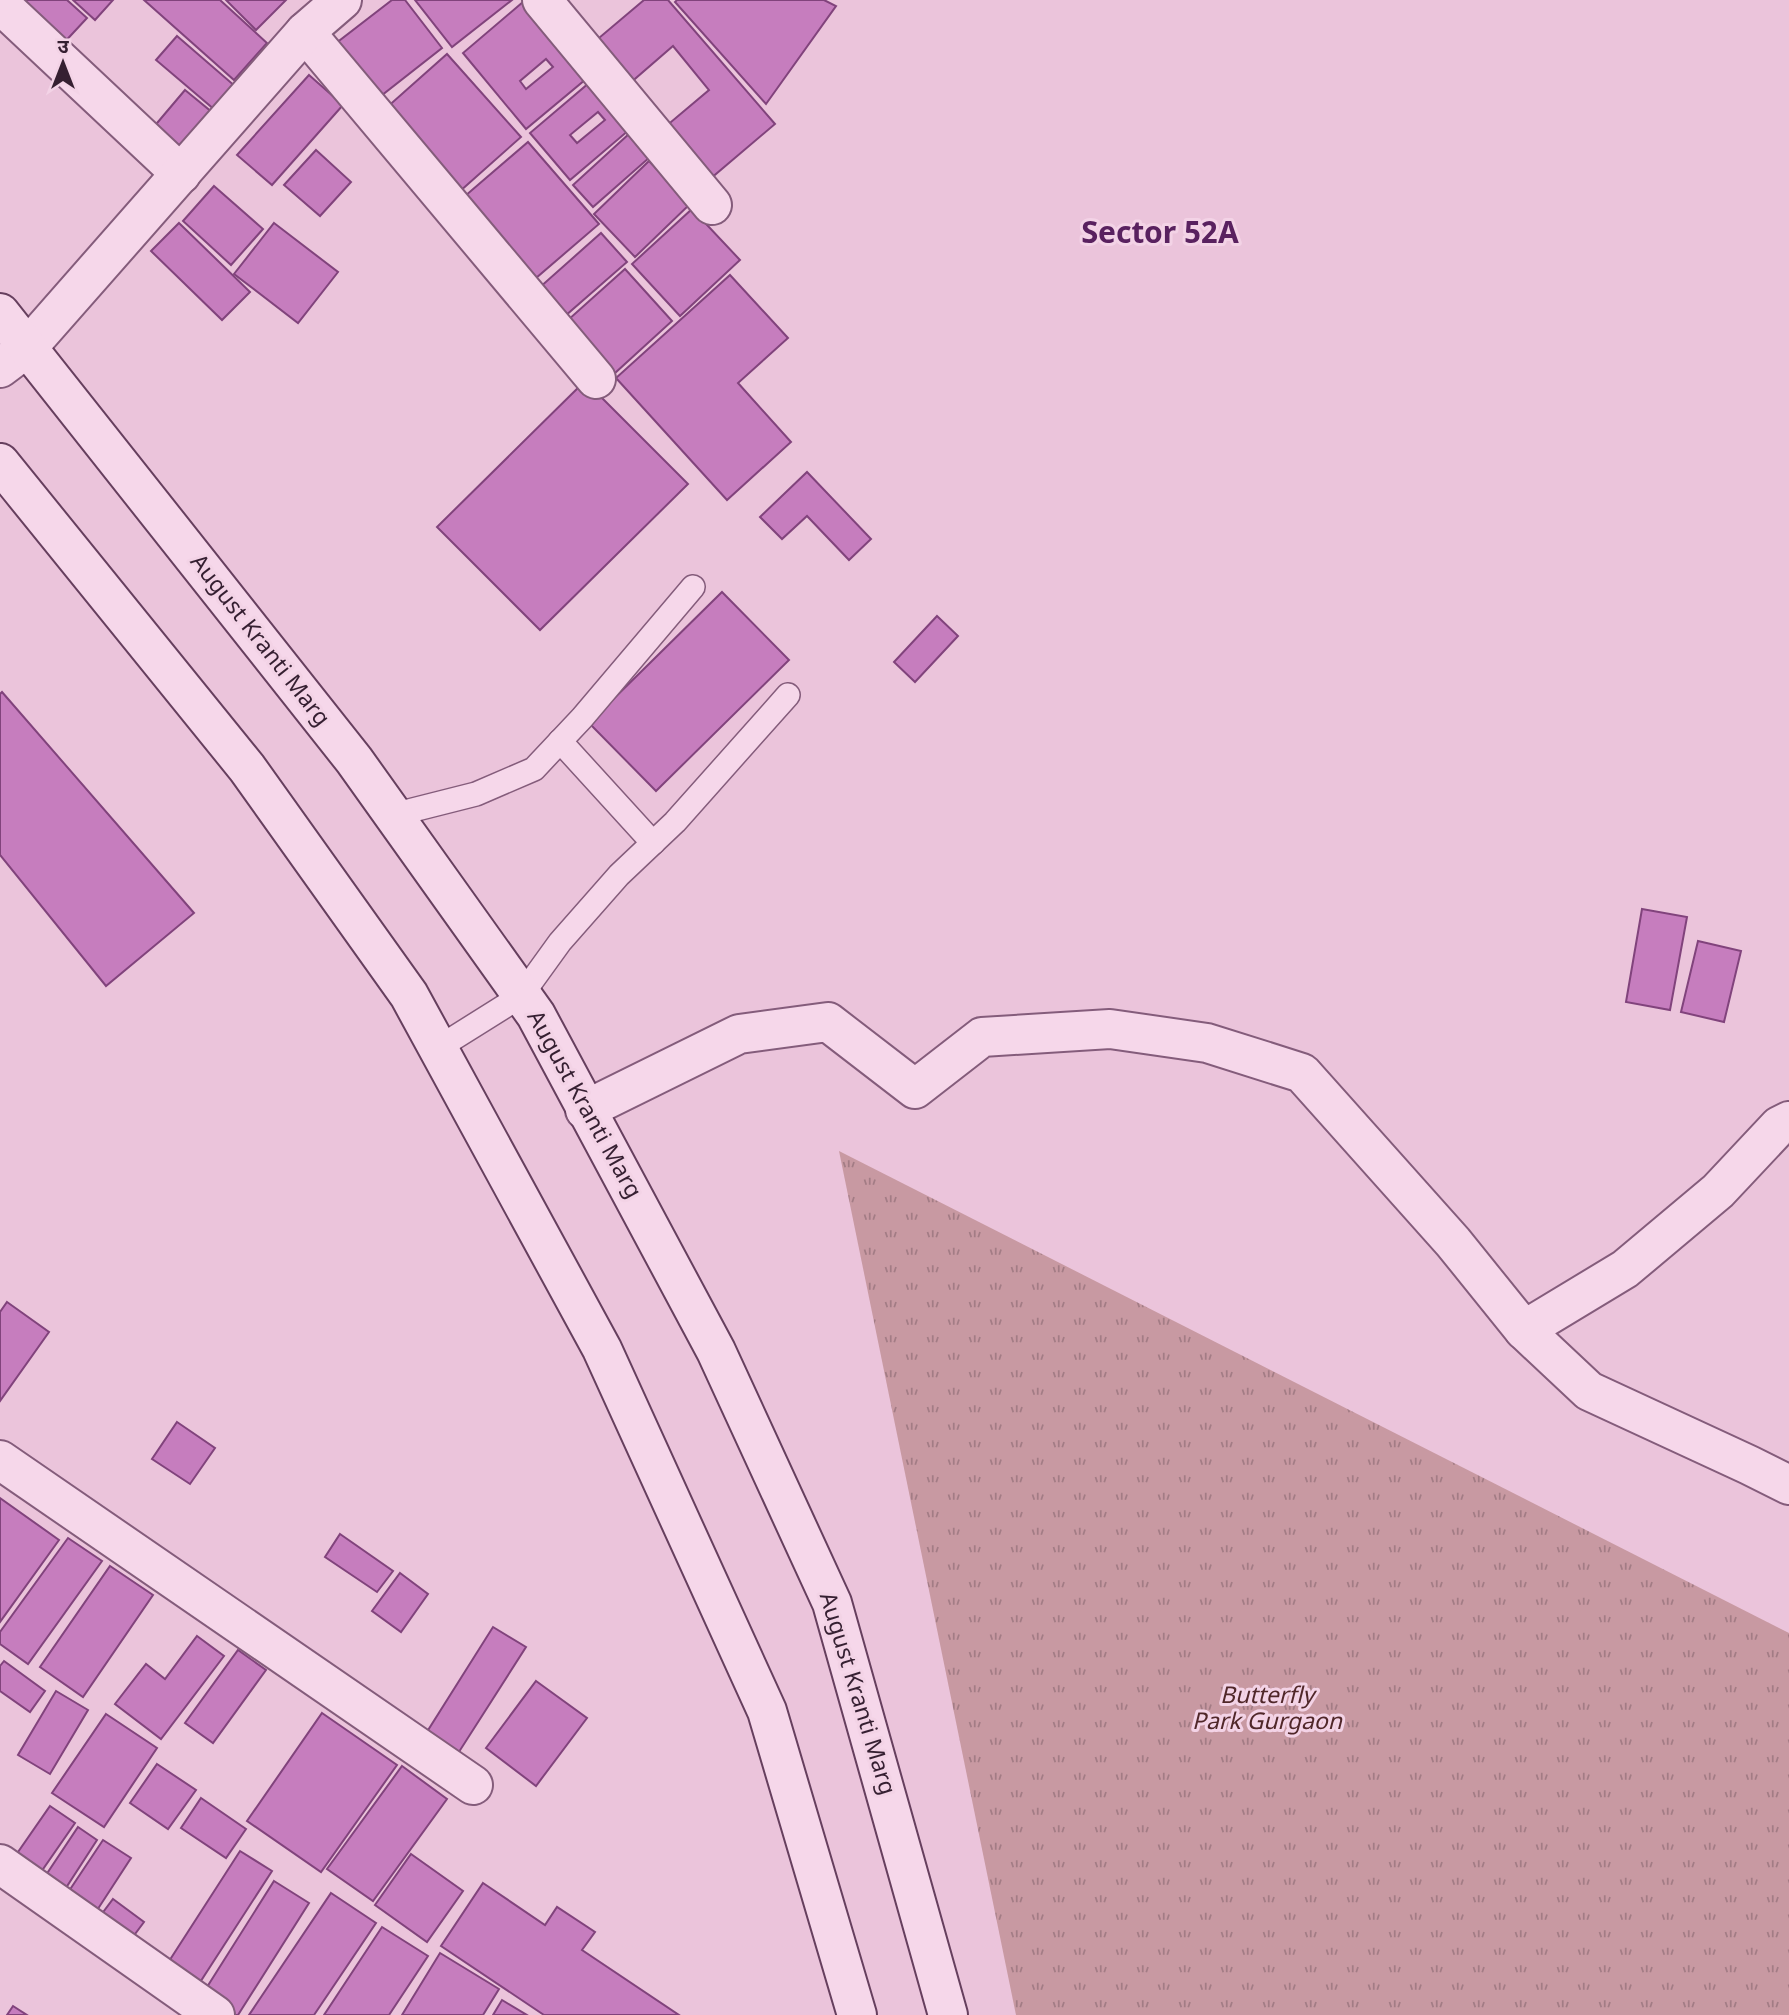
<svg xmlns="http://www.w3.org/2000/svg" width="1789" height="2015" viewBox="0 0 1789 2015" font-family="Georgia,'Noto Sans Devanagari',serif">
  <defs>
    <pattern id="park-tufts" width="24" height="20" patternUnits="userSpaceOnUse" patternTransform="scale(1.75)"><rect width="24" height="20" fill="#c899a2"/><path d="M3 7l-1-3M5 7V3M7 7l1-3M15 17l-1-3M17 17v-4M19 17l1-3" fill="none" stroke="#a37c85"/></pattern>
  </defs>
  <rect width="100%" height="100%" fill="#ebc4db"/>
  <!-- park -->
  <path fill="url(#park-tufts)" d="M839 1151 1789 1633V2015H1016Z"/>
  <!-- building -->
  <g fill="#c67dbe" stroke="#81437c" stroke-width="2" fill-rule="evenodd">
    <path d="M9 0H67L87 18 60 47Z"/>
    <path d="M73 0H113L95 20Z"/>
    <path d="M144 0H220L267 43 234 80Z"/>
    <path d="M226 0H286L256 30Z"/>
    <path d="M392 0H405L442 48 377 99 335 44Z"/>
    <path d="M415 0H512L452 47Z"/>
    <path d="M644 0H668L775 124 710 179 665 127 709 90 673 46 629 84 593 43Z"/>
    <path d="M677 0H824L836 6 766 104 675 2Z"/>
    <path d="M523 2 586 79 526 129 463 53ZM546 59 553 67 526 89 520 81Z"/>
    <path d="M177 36 236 87 215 110 156 60Z"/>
    <path d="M447 54 521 137 459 192 385 109Z"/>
    <path d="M309 75 343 105 272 185 237 155Z"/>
    <path d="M589 83 629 130 570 180 530 133ZM598 112 605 120 577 143 570 135Z"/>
    <path d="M185 90 213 113 179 153 152 129Z"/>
    <path d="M630 133 650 157 593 207 573 185Z"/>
    <path d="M528 142 599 224 529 284 458 202Z"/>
    <path d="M316 150 351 182 320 216 284 185Z"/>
    <path d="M649 161 690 204 635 257 594 214Z"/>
    <path d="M214 186 263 229 231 265 183 221Z"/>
    <path d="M692 209 740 260 680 316 632 264Z"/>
    <path d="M179 223 250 292 222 320 151 251Z"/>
    <path d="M274 223 338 272 298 323 234 274Z"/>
    <path d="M601 233 627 262 565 316 539 288Z"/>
    <path d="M625 269 672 321 615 373 568 320Z"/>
    <path d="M730 275 788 338 738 383 791 442 727 500 616 378Z"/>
    <path d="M585 381 688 484 540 630 437 527Z"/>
    <path d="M807 472 871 539 849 560 807 516 782 539 760 517Z"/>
    <path d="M722 592 789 660 656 791 589 723Z"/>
    <path d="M937 616 958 636 915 682 894 662Z"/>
    <path d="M2 692 194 913 106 986 0 855V694Z"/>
    <path d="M1642 909 1687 917 1670 1010 1626 1002Z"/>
    <path d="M1698 941 1741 951 1724 1022 1681 1012Z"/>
    <path d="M7 1302 49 1332 0 1401V1312Z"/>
    <path d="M177 1422 215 1448 190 1484 152 1459Z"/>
    <path d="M0 1498 59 1540 0 1622Z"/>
    <path d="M340 1534 393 1571 377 1592 325 1557Z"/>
    <path d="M68 1538 102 1561 28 1664 0 1644V1632Z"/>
    <path d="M110 1566 153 1595 83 1697 40 1667Z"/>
    <path d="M400 1573 428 1594 401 1632 372 1611Z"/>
    <path d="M493 1627 526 1647 457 1755 425 1735Z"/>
    <path d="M197 1636 224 1656 161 1739 115 1704 146 1664 165 1679Z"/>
    <path d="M238 1650 266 1670 213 1743 185 1723Z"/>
    <path d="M4 1661 45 1691 30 1712 0 1691V1666Z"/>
    <path d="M536 1681 587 1718 536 1786 486 1748Z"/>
    <path d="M56 1691 88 1710 50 1774 18 1755Z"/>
    <path d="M322 1713 397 1765 321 1872 247 1821Z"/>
    <path d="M106 1714 157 1748 104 1827 52 1793Z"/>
    <path d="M157 1764 196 1790 168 1829 130 1803Z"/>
    <path d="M402 1766 447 1799 373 1901 327 1869Z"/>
    <path d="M201 1798 246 1829 226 1858 181 1828Z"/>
    <path d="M50 1806 75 1823 34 1882 9 1865Z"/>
    <path d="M78 1827 97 1840 60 1897 40 1884Z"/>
    <path d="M103 1840 131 1858 92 1918 63 1900Z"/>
    <path d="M240 1851 272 1871 195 1990 164 1969Z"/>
    <path d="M411 1854 463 1891 427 1942 375 1905Z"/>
    <path d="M274 1881 309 1903 238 2015H234L202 1995Z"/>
    <path d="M483 1883 545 1925 557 1907 595 1932 582 1950 679 2015H544L441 1946Z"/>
    <path d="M331 1893 376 1923 314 2015H249Z"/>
    <path d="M113 1899 144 1922 126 1946 95 1923Z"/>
    <path d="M382 1927 428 1956 389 2015H324Z"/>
    <path d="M440 1953 499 1989 483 2015H402Z"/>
    <path d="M502 2000 527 2015H493Z"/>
    <path d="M13 2006 27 2015H7Z"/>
  </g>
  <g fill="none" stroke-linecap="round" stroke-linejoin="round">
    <!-- service casing -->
    <g stroke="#845c7b" stroke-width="26">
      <g id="service">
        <path d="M560 741 653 843"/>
        <path d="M393 815 476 794 534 769 582 718 693 587"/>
        <path d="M438 1048 521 996 560 942 619 875 675 822 788 695"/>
      </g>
    </g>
    <!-- minor casing -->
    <g stroke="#845c7b" stroke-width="42">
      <g id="minor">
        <path d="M542 0 712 205"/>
        <path d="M0 4 181 174"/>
        <path d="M305 32 596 379"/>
        <path d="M0 368 28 347 305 32 342 0"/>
        <path d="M585 1110 739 1034 828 1022 915 1089 982 1037 1110 1029 1207 1043 1302 1073 1453 1242 1524 1330 1625 1269 1718 1191 1779 1126 1789 1121"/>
        <path d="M1524 1330 1589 1391 1749 1465 1789 1485"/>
        <path d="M0 1460 473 1785"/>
        <path d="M0 1864 215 2015"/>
      </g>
    </g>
    <!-- secondary casing -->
    <g stroke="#663f5e" stroke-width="42">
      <g id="secondary">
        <path d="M0 313 354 760 536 1015 716 1351 832 1603 948 2015"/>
        <path d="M0 463 247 768 409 995 602 1349 767 1711 857 2015"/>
      </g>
    </g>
    <!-- service -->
    <use href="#service" stroke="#f6d7ea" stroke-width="23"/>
    <!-- minor -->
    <use href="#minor" stroke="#f6d7ea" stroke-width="38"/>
    <!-- secondary -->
    <use href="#secondary" stroke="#f6d7ea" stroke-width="38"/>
  </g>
  <g text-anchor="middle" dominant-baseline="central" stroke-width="6" stroke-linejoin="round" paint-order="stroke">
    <!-- street labels -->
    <g font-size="23" fill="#351f31" stroke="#f3d3e6">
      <text transform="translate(259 641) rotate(52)">August Kranti Marg</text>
      <text transform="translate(583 1105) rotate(61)">August Kranti Marg</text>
      <text transform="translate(856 1694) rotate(73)">August Kranti Marg</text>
    </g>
    <!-- park labels -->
    <g font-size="23" font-style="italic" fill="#502729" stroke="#f3d3e6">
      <text x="1267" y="1697">Butterfly<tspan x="1267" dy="26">Park Gurgaon</tspan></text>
    </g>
    <!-- district labels -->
    <g font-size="30" font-weight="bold" fill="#59215f" stroke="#f3d3e6">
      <text x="1160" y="235">Sector 52A</text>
    </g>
  </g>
  <!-- north arrow -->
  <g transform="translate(63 63)" stroke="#f3d3e6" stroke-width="5" paint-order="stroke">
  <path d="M0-5L12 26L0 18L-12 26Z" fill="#351f31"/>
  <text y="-10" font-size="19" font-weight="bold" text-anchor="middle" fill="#351f31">उ</text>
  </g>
</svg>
